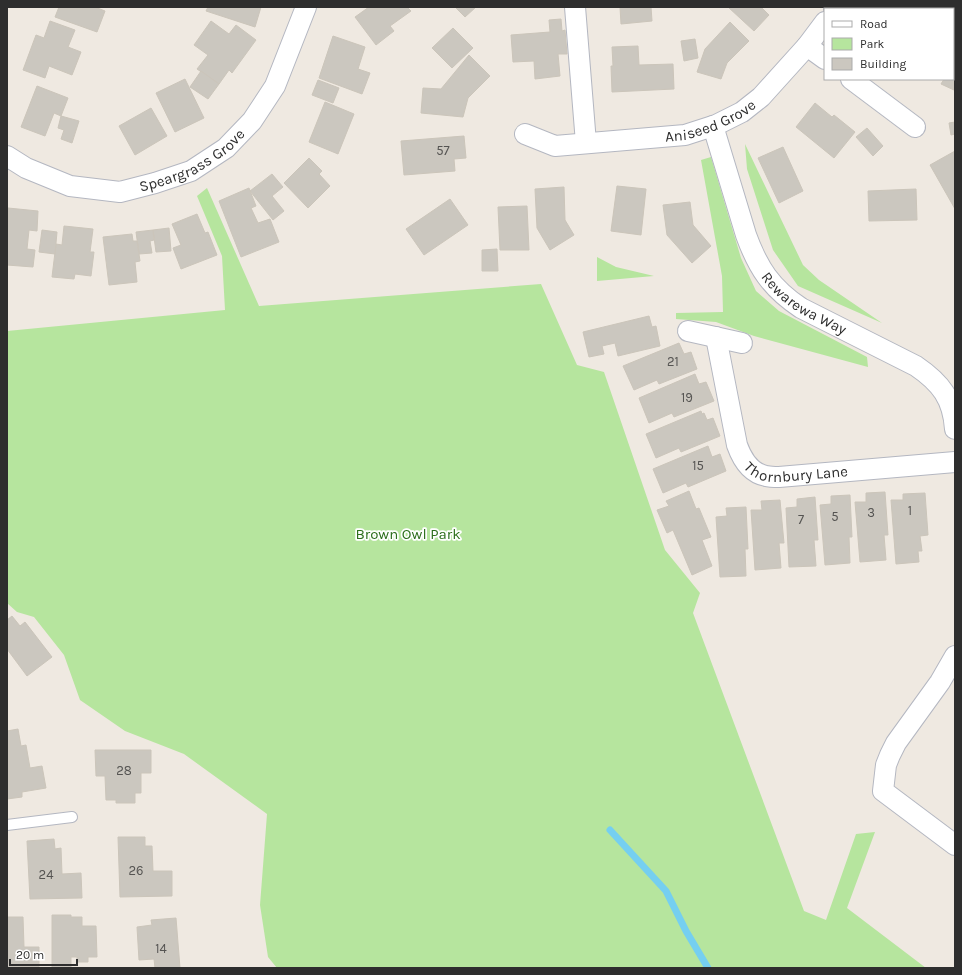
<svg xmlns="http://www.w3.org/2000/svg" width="962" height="975" viewBox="0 0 962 975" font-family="Karla,sans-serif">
  <rect width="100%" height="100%" fill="#efe9e1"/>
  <!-- green -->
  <g fill="#b6e59e">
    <path d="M745 144 803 265 819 280 882 323 798 286 773 250 747 169Z"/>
    <path d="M711 157 741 258 756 291 779 311 867 357 868 367 754 336 716 322 676 319V313L723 312 722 276 701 160Z"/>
    <path d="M207 188 259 306 541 284 577 365 604 372 665 550 700 593 693 613 804 911 826 920 856 834 875 832 847 908 926 968H277L268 957 260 905 267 814 184 754 125 731 80 700 64 655 34 617 17 612 7 603V331L225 310 222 256 197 196Z"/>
    <path d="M597 257 616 267 654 276 597 281Z"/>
  </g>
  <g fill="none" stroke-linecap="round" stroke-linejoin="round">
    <!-- stream -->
    <path stroke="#75cff0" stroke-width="7" d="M610 830 666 891 686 931 708 968"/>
  </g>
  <!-- building -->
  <g fill="#cbc7bf" stroke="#cbc5ba">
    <path d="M59 7H95L105 11 97 32 55 17Z"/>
    <path d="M208 7H261L255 27 206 11Z"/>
    <path d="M369 7H407L411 11 390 26 394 31 376 45 355 17Z"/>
    <path d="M455 7H476L465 17Z"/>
    <path d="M620 7H651L652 21 621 24Z"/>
    <path d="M728 7H761L769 15 754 31Z"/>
    <path d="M901 7H955V9L953 16V9H900Z"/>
    <path d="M561 19 562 31 565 30 567 54H558L560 76 535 79 534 61 513 62 511 35 550 32 549 20Z"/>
    <path d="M50 21 75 30 68 47 81 52 72 75 49 66 45 78 23 70 36 35 44 38Z"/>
    <path d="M211 21 229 34 236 25 256 40 232 73 229 70 219 84 197 69 208 55 194 45Z"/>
    <path d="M730 22 749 41 727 63 721 79 697 72 705 49Z"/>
    <path d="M954 25H955V44H953Z"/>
    <path d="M453 28 473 48 452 68 432 48Z"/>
    <path d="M333 36 365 47 358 69 370 73 362 94 319 78Z"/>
    <path d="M695 39 698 58 684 61 681 41Z"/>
    <path d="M638 46 639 65 673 64 674 89 612 92 611 66H613L612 47Z"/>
    <path d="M469 55 490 76 468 98 463 117 421 113 423 88 441 89Z"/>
    <path d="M953 63 955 64 954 90 941 84 944 79H953Z"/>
    <path d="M201 71 219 84 208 99 190 87Z"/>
    <path d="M185 79 204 118 175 132 156 93Z"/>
    <path d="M318 80 339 88 333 103 312 95Z"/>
    <path d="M37 86 68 98 61 116 54 113 45 136 21 127Z"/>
    <path d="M325 102 354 114 338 154 309 142Z"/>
    <path d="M815 103 832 117 834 115 855 132 834 158 796 127Z"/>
    <path d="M151 108 167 136 135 155 119 126Z"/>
    <path d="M61 116 79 121 72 143 61 139 64 130 58 128Z"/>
    <path d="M955 122V134L951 135 949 123Z"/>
    <path d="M867 128 883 146 873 156 856 137Z"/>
    <path d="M464 136 466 158 454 159 455 171 404 175 401 141Z"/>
    <path d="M783 147 803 191 779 203 758 158Z"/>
    <path d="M955 151V209L930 165Z"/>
    <path d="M309 158 322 171 319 174 330 186 308 208 284 183Z"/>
    <path d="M272 174 283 187 272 196 284 211 273 220 250 191Z"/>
    <path d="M617 186 646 189 641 235 611 231Z"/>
    <path d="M564 187 565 220 574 235 550 250 537 228 535 189Z"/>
    <path d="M249 188 256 206 251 208 258 223 270 219 279 242 241 257 219 201Z"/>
    <path d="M916 189 917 220 869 221 868 191Z"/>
    <path d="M450 199 468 225 424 255 406 229Z"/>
    <path d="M690 202 693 225 711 246 692 263 667 235 663 205Z"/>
    <path d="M527 206 529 250H500L498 207Z"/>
    <path d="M8 208 38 211 37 231 29 230 27 249 35 250 33 267 7 265Z"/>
    <path d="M197 214 205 233 208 232 217 255 181 269 173 248 181 245 172 224Z"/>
    <path d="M64 226 93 229 90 252H94L91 276 75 274 74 279 52 277 56 244 62 245Z"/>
    <path d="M169 228 171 251 156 252 153 230Z"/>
    <path d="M42 230 57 232 55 254 39 252Z"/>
    <path d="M153 230 154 240 150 241 152 253 139 254 136 232Z"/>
    <path d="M132 234 133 241H137L139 254 140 261 135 262 137 282 109 285 103 237Z"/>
    <path d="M497 249 498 271H482V250Z"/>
    <path d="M649 316 652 327 656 326 660 346 618 356 615 343 602 346 604 354 589 357 583 332Z"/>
    <path d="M679 343 684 354 691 352 697 369 659 384 657 380 634 390 623 366Z"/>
    <path d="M695 374 699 384 706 382 714 401 674 417 672 413 649 423 639 398Z"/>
    <path d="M701 411 702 414 704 413 707 420 713 418 720 436 681 452 679 448 656 458 646 434Z"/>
    <path d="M708 446 712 457 720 454 726 471 688 487 686 483 663 493 653 469Z"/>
    <path d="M689 491 696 509 699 508 711 537 702 540 712 566 692 575 673 530 667 533 657 510 669 506 666 501Z"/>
    <path d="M885 492 888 535H884L886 560 860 562 855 502H866V493Z"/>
    <path d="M925 493 928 535 920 536 922 551H918L919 562 896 564 891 500H903V494Z"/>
    <path d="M850 495 852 537H849L850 563 825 565 820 505 831 504V496Z"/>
    <path d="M815 497 818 540H814L816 566 789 567 786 508 797 507V499Z"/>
    <path d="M780 500 784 543H779L781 568 755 570 751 510H762L761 501Z"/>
    <path d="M746 507 748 549H745L746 576 720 577 716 517 727 516 726 508Z"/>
    <path d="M12 616 20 626 25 622 52 657 27 676 7 649V620Z"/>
    <path d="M18 729 21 746 26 745 30 768 42 766 46 788 22 792V797L7 799V731Z"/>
    <path d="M95 750H151V773H141V793H135V803H116V800H106L105 776H96Z"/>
    <path d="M118 837H145V846H152L153 871H172V896L120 897Z"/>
    <path d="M54 839 55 849 61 848 62 874 81 873 82 898 30 899 27 841Z"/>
    <path d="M52 915H71V917H82V926H96L97 957H88V962H77V957H71V968H52Z"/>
    <path d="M7 917H23L24 947H39V968H7Z"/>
    <path d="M176 918 180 968H155L154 959 139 960 137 927 152 925 151 920Z"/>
  </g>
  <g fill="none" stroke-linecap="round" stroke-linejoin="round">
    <!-- lane casing -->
    <g stroke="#b4b7c1" stroke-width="12">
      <path id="lane" d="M7 825 72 817"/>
    </g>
    <!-- street casing -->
    <g stroke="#b4b7c1" stroke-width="22">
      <g id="street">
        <path d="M575 7 586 143"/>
        <path d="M834 9 836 7"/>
        <path d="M807 46 825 59"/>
        <path d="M851 79 915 127"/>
        <path id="s1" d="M713 126 746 235C758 268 771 288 801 308L916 366C941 383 953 399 955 429"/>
        <path id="s2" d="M525 134 555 146 685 135 716 125 742 112 761 97 807 46 825 22"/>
        <path id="s3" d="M7 156 26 168 70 186 120 192 155 183 191 171 226 148 252 121 275 86 306 7"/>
        <path d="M688 331 742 343"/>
        <path id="s4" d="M716 337 737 445C742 459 750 473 766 476 770 477 775 477 779 477L955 462"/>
        <path d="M955 656 940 682 896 743 890 755 886 765 883 791 955 845"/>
      </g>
    </g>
    <!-- lane -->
    <use href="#lane" stroke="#fff" stroke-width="10"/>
    <!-- street -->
    <use href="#street" stroke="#fff" stroke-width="20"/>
  </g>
  <g text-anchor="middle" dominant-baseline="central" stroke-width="3.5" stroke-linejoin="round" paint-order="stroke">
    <!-- number labels -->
    <g font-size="13" fill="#555452">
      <text x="443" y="150">57</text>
      <text x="673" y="361">21</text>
      <text x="687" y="397">19</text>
      <text x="698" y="465">15</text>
      <text x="910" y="510">1</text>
      <text x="871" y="512">3</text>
      <text x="835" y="516">5</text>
      <text x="801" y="519">7</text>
      <text x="124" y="770">28</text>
      <text x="136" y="870">26</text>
      <text x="46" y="874">24</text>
      <text x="161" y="948">14</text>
    </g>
    <!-- street labels -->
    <g font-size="15" fill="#2e2e2e" stroke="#fff">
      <text stroke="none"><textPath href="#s2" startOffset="191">Aniseed Grove</textPath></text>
      <text stroke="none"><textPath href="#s3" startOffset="200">Speargrass Grove</textPath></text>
      <text stroke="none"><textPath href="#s1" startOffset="207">Rewarewa Way</textPath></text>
      <text stroke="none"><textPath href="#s4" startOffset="184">Thornbury Lane</textPath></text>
    </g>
    <!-- park labels -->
    <g font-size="15" fill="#2c6e1b" stroke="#fff">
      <text x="408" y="534">Brown Owl Park</text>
    </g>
  </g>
  <!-- border -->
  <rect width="962" height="975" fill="none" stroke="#2e2e2e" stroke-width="16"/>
  <!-- legend -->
  <rect x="824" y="8" width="130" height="72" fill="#ffffff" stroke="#ababab"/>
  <rect x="832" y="21" width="20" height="6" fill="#ffffff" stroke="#ababab"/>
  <text x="860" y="28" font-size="12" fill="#2e2e2e">Road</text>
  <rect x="832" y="38" width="20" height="12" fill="#b6e59e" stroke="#ababab"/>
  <text x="860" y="48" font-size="12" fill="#2e2e2e">Park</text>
  <rect x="832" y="58" width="20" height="12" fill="#cbc7bf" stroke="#ababab"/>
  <text x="860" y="68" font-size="12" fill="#2e2e2e">Building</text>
  <!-- scale -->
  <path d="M10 959v6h67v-6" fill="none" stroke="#2e2e2e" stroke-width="2"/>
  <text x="16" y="959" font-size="12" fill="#2e2e2e" stroke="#ffffff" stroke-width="3" paint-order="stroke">20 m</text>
</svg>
